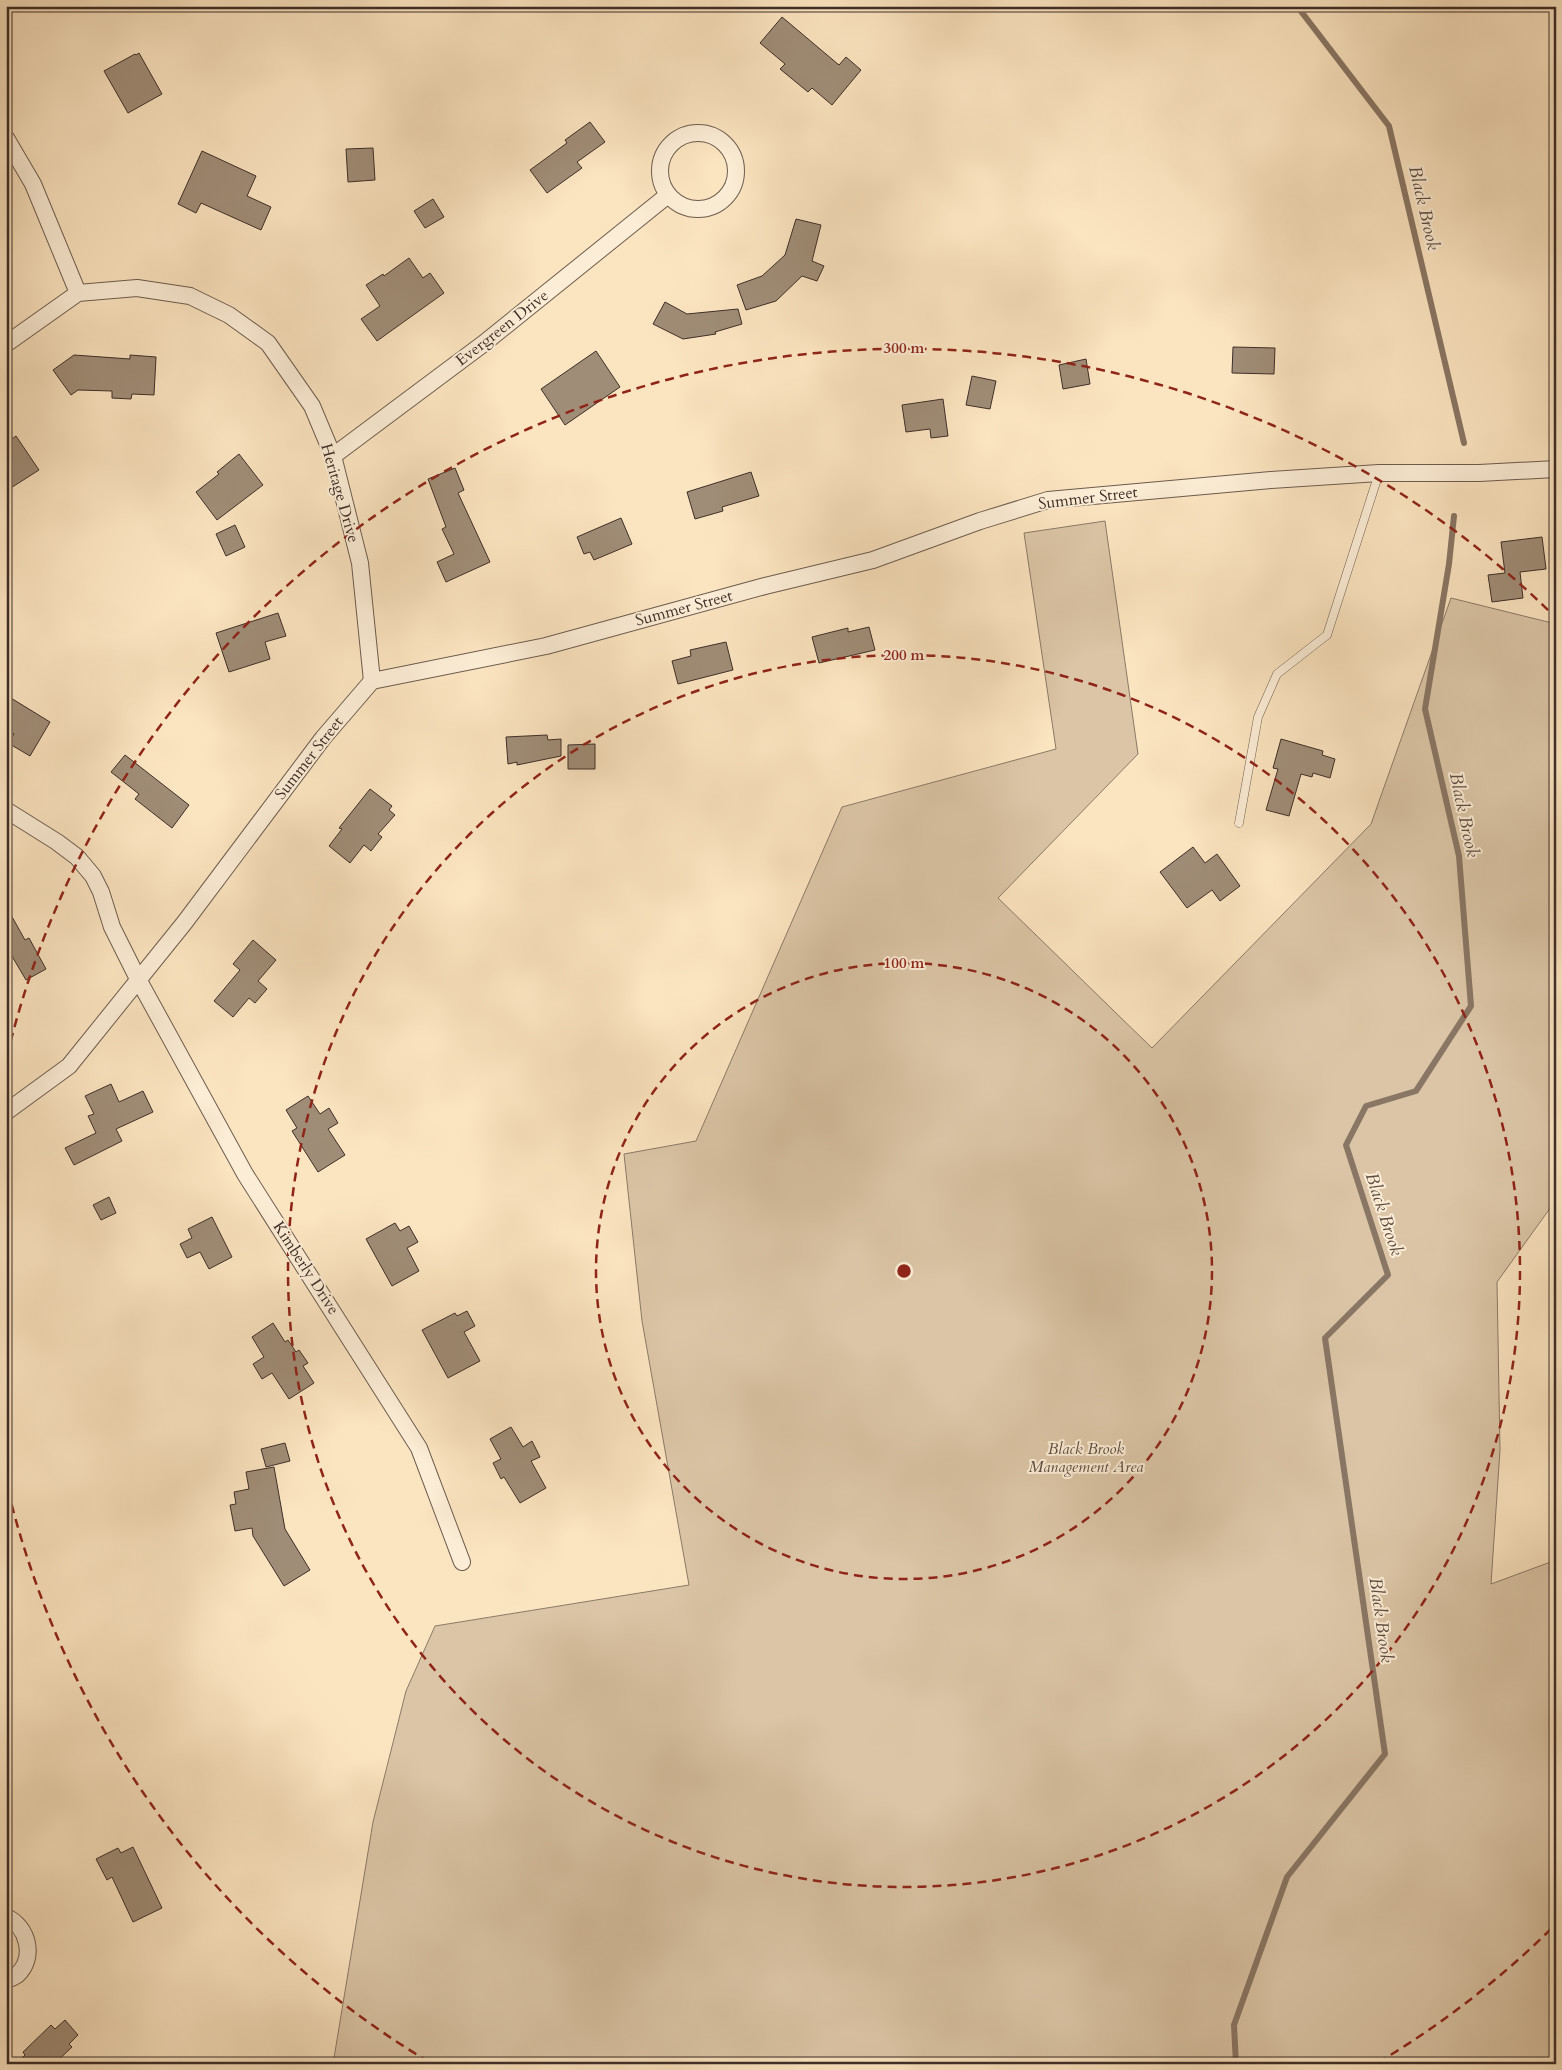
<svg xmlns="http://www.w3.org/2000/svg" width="1562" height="2070" viewBox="0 0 1562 2070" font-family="Cardo,serif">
  <rect width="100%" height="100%" fill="#fbe4c0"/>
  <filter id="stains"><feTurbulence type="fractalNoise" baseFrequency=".004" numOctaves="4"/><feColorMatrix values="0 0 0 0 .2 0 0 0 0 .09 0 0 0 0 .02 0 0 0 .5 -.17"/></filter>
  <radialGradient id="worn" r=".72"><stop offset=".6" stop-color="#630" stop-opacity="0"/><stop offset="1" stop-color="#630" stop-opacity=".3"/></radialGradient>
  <!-- green -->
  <path fill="#dbc5a6" stroke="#8c7a67" d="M1105 521 1138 754 998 898 1152 1048 1371 824 1451 598 1556 624V1200L1497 1282 1500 1450 1491 1584 1556 1560V2064H333L373 1822 406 1691 435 1626 689 1585 642 1321 624 1154 696 1141 842 807 1056 749 1024 533Z"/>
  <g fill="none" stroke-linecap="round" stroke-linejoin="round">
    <!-- stream -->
    <g stroke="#897664" stroke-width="6">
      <path d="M1300 6V10L1389 126 1464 443"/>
      <path d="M1236 2064 1234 2025 1287 1877 1385 1754 1325 1338 1388 1275 1346 1145 1366 1106 1416 1091 1471 1006 1459 856 1425 709 1449 564 1454 516"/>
    </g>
  </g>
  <!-- building -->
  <g fill="#a08d77" stroke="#3e2e28">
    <path d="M782 17 839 65 846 57 861 70 832 105 812 88 808 92 780 69 785 64 760 43Z"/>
    <path d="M139 53 162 94 128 113 104 71 135 54 136 55Z"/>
    <path d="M590 122 605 142 577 162 582 168 547 193 530 170 567 143 565 140Z"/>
    <path d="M373 148 375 180 348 182 346 149Z"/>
    <path d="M202 151 256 176 247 196 271 207 261 230 201 203 196 213 178 204Z"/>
    <path d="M433 199 444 217 425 228 414 211Z"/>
    <path d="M796 219 821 225 812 261 824 266 817 281 802 276 776 301 746 310 737 285 762 276 785 255Z"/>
    <path d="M409 258 423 278 430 273 444 293 377 341 361 319 380 306 366 285 383 274 384 276Z"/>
    <path d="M665 302 687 314 738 309 742 324 715 332 716 334 683 339 653 324Z"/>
    <path d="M1233 347 1275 348 1274 374 1232 373Z"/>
    <path d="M596 351 620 387 565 425 541 389Z"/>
    <path d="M74 355 130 359V355L156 357 154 395 132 394 131 399 112 398V391L78 390 71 395 53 370Z"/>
    <path d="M1086 359 1090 384 1063 389 1059 365Z"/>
    <path d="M972 376 996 381 990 409 966 405Z"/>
    <path d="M943 399 948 436 931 438 930 429 906 432 902 405Z"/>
    <path d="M16 436 39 470 6 491V443Z"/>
    <path d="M239 454 263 485 217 520 196 492 219 474 217 472Z"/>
    <path d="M455 468 464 490 458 493 490 562 446 582 437 562 454 554 442 529 446 527 428 479Z"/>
    <path d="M751 472 759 496 722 507 723 511 695 519 687 492Z"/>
    <path d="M621 518 632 544 594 560 590 552 584 554 577 537Z"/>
    <path d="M235 525 245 547 226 556 216 534Z"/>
    <path d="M1542 537 1546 569 1520 572 1523 598 1492 602 1488 575 1505 573 1501 542Z"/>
    <path d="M278 613 286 636 265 642 270 659 229 672 216 633Z"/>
    <path d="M869 627 875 650 819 663 812 637 848 628V632Z"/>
    <path d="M726 642 733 670 678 684 672 661 691 656 690 650Z"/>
    <path d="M6 695 50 722 30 756 8 743 14 734 6 730Z"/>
    <path d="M547 735 548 740 561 739V756L517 765V762L508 764 506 737Z"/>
    <path d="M1281 739 1323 751 1322 755 1335 759 1330 778 1313 773 1312 777 1301 774 1289 816 1266 810 1278 769 1273 768Z"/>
    <path d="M595 744V769H568V745Z"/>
    <path d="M125 755 189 805 172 828 135 799 139 794 111 772Z"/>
    <path d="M370 789 392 806 389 810 395 815 378 834 382 837 371 851 364 845 350 863 329 846 342 829 339 828Z"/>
    <path d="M1193 847 1205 863 1217 854 1240 886 1220 901 1212 890 1187 908 1160 872Z"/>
    <path d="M6 906 25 940 29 938 46 969 26 980 6 946Z"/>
    <path d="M253 940 276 960 258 981 267 989 255 1003 249 998 233 1017 214 1001 240 970 233 964Z"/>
    <path d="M111 1084 119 1102 143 1091 153 1112 116 1129 122 1141 74 1165 65 1148 96 1133 88 1116 94 1114 85 1096Z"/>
    <path d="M308 1096 320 1114 329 1108 338 1123 328 1129 345 1155 318 1172 292 1131 297 1128 286 1110Z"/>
    <path d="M109 1197 116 1213 101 1220 93 1205Z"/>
    <path d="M212 1217 232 1257 209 1269 200 1252 187 1258 180 1244 192 1238 188 1229Z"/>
    <path d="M395 1223 400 1231 409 1226 418 1242 407 1248 419 1271 392 1286 366 1239Z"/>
    <path d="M467 1311 475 1326 464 1332 480 1361 448 1378 422 1330 455 1313 457 1316Z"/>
    <path d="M273 1323 285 1342 288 1340 296 1352 299 1350 308 1363 303 1366 314 1383 289 1399 272 1373 262 1379 253 1364 264 1357 252 1337Z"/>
    <path d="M511 1427 523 1447 532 1441 540 1457 531 1461 546 1488 520 1503 504 1477 501 1479 493 1463 501 1459 490 1439Z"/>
    <path d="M285 1443 290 1461 266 1467 261 1449Z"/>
    <path d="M274 1467 285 1529 310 1570 284 1586 253 1536 252 1528 235 1531 230 1505 236 1504 234 1492 249 1489 246 1472Z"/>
    <path d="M133 1847 162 1908 133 1922 112 1877 107 1880 96 1859 118 1848 121 1853Z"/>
    <path d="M65 2020 78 2035 69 2044 72 2047 54 2064H16L25 2055 23 2052 51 2025 55 2029Z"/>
  </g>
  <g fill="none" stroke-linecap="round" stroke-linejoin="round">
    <!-- lane casing -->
    <g stroke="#6d5c4e" stroke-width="9">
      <path id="lane" d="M1239 823 1258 717 1277 674 1327 635 1379 473"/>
    </g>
    <!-- street casing -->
    <g stroke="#6d5c4e" stroke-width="18">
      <g id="street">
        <circle cx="698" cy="171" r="38"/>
        <path d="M6 138 33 184 78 293"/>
        <path d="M6 344 78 293 137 288 190 296 229 315 268 343 312 406 333 456 360 563 372 681"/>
        <path d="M333 456 483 344 668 195"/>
        <path d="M6 810 57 842 77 857 93 876 101 892 112 927 138 979 245 1174 419 1448 462 1562"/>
        <path d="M6 1112 69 1066 185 922 323 738 372 681 546 646 765 586 873 560 980 521 1048 500 1271 480 1379 473H1479L1556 469"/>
        <path d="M6 1917C28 1926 36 1958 17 1975 14 1977 10 1979 6 1980"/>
      </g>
    </g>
    <!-- lane -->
    <use href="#lane" stroke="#fcedd6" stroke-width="8"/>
    <!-- street -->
    <use href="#street" stroke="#fcedd6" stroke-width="16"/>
  </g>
  <!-- distance rings -->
  <g fill="none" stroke="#8f2418" stroke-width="2.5" stroke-dasharray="9 6">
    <circle cx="904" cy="1271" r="308"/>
    <circle cx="904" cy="1271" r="616"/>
    <path d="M1551 1929A923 923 0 0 1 1379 2062M429 2062A923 923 0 0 1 7 1486M7 1056A923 923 0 0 1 1551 613"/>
  </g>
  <g text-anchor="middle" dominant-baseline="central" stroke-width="4" stroke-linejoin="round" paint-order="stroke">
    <!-- street labels -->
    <g font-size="16" fill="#3e2e28" stroke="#fcedd6">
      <text transform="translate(502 328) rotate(-38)">Evergreen Drive</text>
      <text transform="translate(340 493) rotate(74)">Heritage Drive</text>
      <text transform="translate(1088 498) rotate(-7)">Summer Street</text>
      <text transform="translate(684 608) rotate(-15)">Summer Street</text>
      <text transform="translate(309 758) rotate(-52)">Summer Street</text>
      <text transform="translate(306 1268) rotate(57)">Kimberly Drive</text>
    </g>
    <!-- park labels -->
    <g font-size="16" font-style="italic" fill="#5d4c41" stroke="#fcedd6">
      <text x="1086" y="1449">Black Brook<tspan x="1086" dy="18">Management Area</tspan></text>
    </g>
    <!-- water labels -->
    <g font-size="18" font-style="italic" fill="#5d4c41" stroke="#fcedd6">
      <text transform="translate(1424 208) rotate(77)">Black Brook</text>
      <text transform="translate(1464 815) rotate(78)">Black Brook</text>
      <text transform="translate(1384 1214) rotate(72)">Black Brook</text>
      <text transform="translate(1381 1620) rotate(82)">Black Brook</text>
    </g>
  </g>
  <circle cx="904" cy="1271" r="8" fill="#8f2418" stroke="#fcedd6" stroke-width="2.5"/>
  <g font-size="15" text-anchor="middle" font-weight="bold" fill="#8f2418" stroke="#fcedd6" stroke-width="4" stroke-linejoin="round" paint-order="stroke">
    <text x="904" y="353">300 m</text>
    <text x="904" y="660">200 m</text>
    <text x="904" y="968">100 m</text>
  </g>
  <!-- margin -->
  <rect width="1562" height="2070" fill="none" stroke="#fbe4c0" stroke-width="25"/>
  <rect x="8" y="8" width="1547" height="2055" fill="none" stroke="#3e2e28" stroke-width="2.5"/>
  <rect x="12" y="12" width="1537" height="2045" fill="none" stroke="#3e2e28"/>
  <rect width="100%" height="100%" filter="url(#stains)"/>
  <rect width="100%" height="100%" fill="url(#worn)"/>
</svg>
